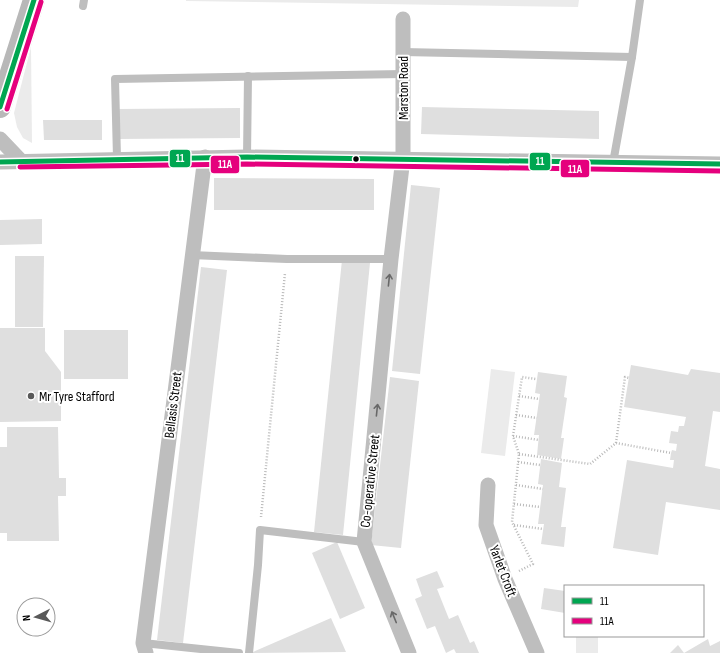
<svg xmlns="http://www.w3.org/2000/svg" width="720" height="653" viewBox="0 0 720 653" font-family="'Sofia Sans Condensed',sans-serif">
  <rect width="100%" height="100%" fill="#fff"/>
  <!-- green -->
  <g fill="#ebebeb">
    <path d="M186 0H579L578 7 186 1Z"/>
    <path d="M31 47 32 143 23 138 17 127 14 113Z"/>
    <path d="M491 369 515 372 505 456 481 453Z"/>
    <path d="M580 636H598V653H576V637Z"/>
  </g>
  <!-- building -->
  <g fill="#dfdfdf">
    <path d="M422 107 599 111V139L421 134Z"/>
    <path d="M240 108V138L118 139 117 109Z"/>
    <path d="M43 120H102V140H44Z"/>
    <path d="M214 178 374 179V210H214Z"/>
    <path d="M411 185 440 188 420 374 392 371Z"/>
    <path d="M42 219V244L0 245V220Z"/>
    <path d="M15 256H44L43 327H15Z"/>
    <path d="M342 260 370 263 343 535 314 532Z"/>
    <path d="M201 267 227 270 183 643 157 640Z"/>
    <path d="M0 328H45V351L61 372V421L0 422Z"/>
    <rect x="64" y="330" width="64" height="49"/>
    <path d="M631 365 688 375 691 369 720 373V412L713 411 705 466 720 469V510L666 502 658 555 613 548 627 460 673 468 674 460H670L671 453 672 450 676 451 677 444 669 443 671 431 678 432 679 426H684L686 417 624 407Z"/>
    <path d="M538 372 567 376 564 397 567 398 561 438H564L561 459 537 455 539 435H534L540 394 535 393Z"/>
    <path d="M390 377 419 381 401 548 371 545Z"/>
    <path d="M7 427H58L59 478H66V496H58L59 541H7V533H0V447H7Z"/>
    <path d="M541 459 562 463 559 487 566 488 561 527H566L564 547 541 544 544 524H538L543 485 538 484Z"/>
    <path d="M337 542 365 608 340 619 312 553Z"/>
    <path d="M437 571 444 587 437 589 449 619 458 615 470 643 474 641 479 653H456L454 649 446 653 435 626 427 629 415 599 422 596 416 579Z"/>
    <path d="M544 588 565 591V613L541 609Z"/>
    <path d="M331 618 346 652 253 653V652Z"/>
    <path d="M708 639 710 646 720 641V653H670L678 645 684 653Z"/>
  </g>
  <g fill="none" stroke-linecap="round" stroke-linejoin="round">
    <!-- path -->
    <g stroke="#b9b9b9" stroke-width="2.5" stroke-dasharray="1 2" stroke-linecap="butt">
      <path d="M519 396 539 399"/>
      <path d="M516 415 537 418"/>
      <path d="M513 436 539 440"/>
      <path d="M616 443 625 377 629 378"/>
      <path d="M519 454 590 464 616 443 671 453"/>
      <path d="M518 462 540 465"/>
      <path d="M516 485 543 489"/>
      <path d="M514 504 540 507"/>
      <path d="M261 517 285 273"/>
      <path d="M514 525 543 529"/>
      <path d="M519 571 533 564 512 522 519 454 513 436 522 377 536 379"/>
    </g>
    <!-- lane -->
    <g stroke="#bebebe" stroke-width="8">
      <path d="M83 6 84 0"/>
      <path d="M403 52 632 57 613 163"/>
      <path d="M632 57 640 0"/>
      <path d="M247 157 248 76"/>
      <path d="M117 158 115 79 403 74"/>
      <path d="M191 255 287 259H391"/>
      <path d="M143 643 239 653"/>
      <path d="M249 653 258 565 260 530 364 542"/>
    </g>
    <!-- street -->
    <g stroke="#bebebe" stroke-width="15">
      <path d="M403 19V158L391 259 364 542 409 653"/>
      <path d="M0 139 20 160"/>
      <path d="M0 162 247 157 720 164"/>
      <path d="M488 485 486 525 505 579 537 653"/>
      <path d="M146 653 143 643 205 157"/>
    </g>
    <!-- secondary -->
    <path stroke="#b8b8b8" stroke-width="22" d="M0 107 34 0"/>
    <!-- bus-1 casing -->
    <g stroke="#fff" stroke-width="8">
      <g id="bus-1">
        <path d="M0 107 34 0"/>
        <path d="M0 162 247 157 720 164"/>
      </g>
    </g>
    <!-- bus-2 casing -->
    <g stroke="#fff" stroke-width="8">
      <g id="bus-2">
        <path d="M7 109 41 2"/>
        <path d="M20 167 247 164 720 171"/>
      </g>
    </g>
    <!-- bus-1 -->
    <use href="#bus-1" stroke="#00a651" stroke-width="5"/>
    <!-- bus-2 -->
    <use href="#bus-2" stroke="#e5007d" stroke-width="5"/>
  </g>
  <!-- one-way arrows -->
  <defs><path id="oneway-shaft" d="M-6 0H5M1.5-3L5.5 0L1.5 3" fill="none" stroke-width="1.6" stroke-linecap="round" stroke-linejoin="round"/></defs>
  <g stroke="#686868">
    <use href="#oneway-shaft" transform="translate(389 280) rotate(-84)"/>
    <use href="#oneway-shaft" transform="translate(377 410) rotate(-84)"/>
    <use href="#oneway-shaft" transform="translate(394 617) rotate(-112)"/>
  </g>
  <!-- markers -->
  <circle fill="#000" stroke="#fff" stroke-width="1.5" cx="356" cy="159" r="3.5"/>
  <circle fill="#595959" stroke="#fff" stroke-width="1.5" cx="31" cy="396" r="4"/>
  <g text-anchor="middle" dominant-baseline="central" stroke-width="4" stroke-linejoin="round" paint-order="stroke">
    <!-- street labels -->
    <g font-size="14" fill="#000" stroke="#fff">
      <text transform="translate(403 88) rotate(-90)">Marston Road</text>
      <text transform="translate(173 405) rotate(-83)">Bellasis Street</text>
      <text transform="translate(370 481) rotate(-84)">Co-operative Street</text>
      <text transform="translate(503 571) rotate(69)">Yarlet Croft</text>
    </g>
    <!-- poi labels -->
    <g font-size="14" fill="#000" stroke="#fff" text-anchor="start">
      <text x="39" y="396">Mr Tyre Stafford</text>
    </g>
  </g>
  <g stroke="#fff" stroke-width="1.5">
    <rect x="169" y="149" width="22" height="19" rx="4" fill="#00a651"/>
    <rect x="529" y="152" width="22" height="19" rx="4" fill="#00a651"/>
    <rect x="210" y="155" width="30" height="19" rx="4" fill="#e5007d"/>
    <rect x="560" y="159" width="30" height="19" rx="4" fill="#e5007d"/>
  </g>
  <g font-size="11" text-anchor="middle" font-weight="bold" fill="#fff">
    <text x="180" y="162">11</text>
    <text x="540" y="165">11</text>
    <text x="225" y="168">11A</text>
    <text x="575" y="173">11A</text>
  </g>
  <!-- legend -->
  <rect x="564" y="585" width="140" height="52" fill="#ffffff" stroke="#999999"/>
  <rect x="572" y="598" width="20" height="6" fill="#00a651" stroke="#999999"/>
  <text x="600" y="605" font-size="12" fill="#000000">11</text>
  <rect x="572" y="618" width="20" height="6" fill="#e5007d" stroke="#999999"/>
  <text x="600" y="625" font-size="12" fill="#000000">11A</text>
  <!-- north arrow -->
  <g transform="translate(36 617) rotate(264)"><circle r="19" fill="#ffffff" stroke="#999999"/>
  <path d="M0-3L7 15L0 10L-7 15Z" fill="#595959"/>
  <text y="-6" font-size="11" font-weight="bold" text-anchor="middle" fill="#000000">N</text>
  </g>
</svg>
